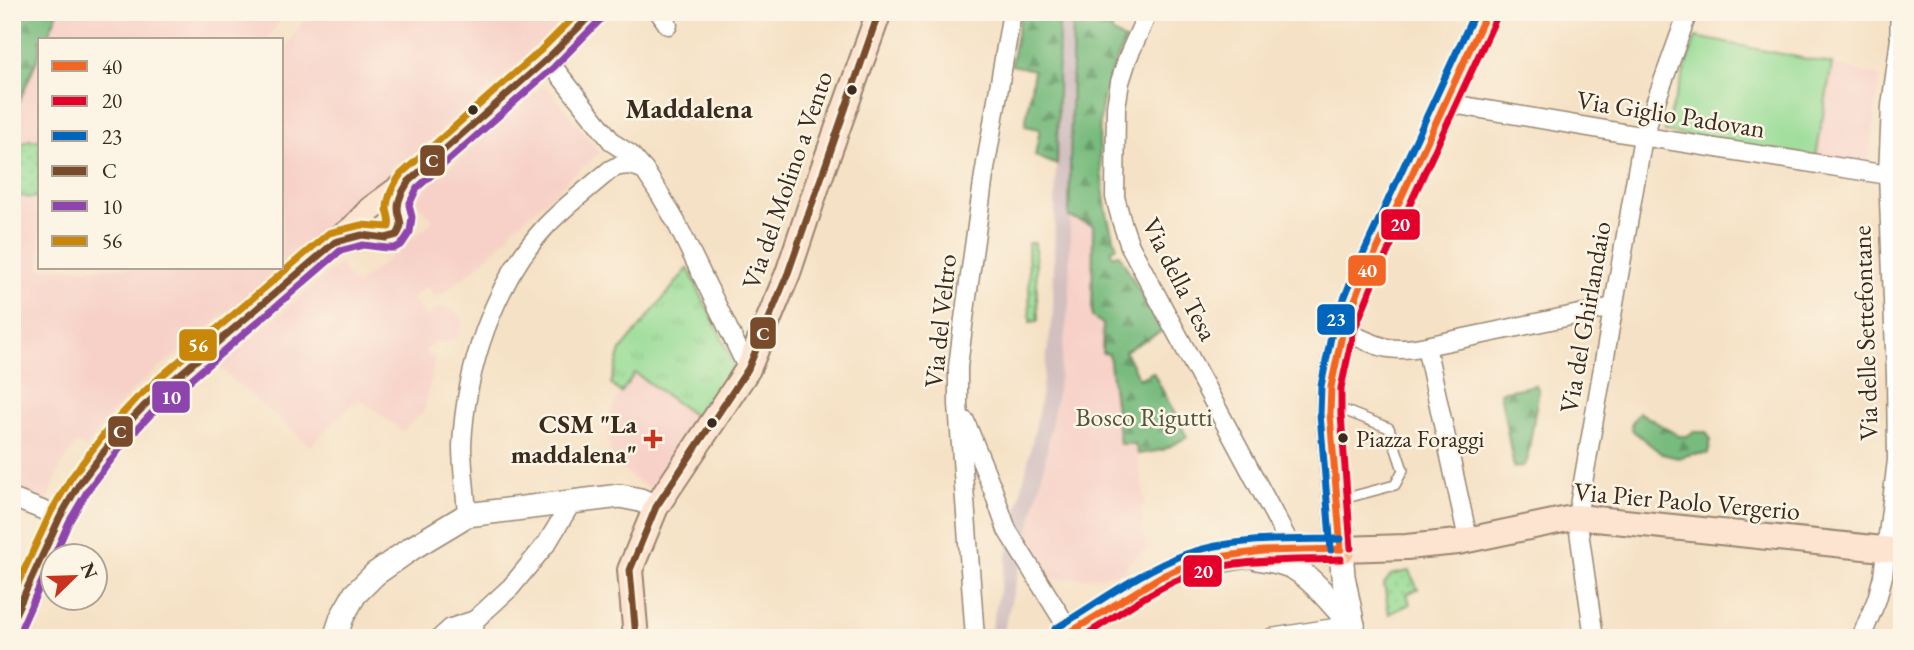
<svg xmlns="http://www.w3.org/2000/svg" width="1914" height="650" viewBox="0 0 1914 650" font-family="'EB Garamond',serif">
  <defs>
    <pattern id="grass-dots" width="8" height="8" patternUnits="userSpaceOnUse" patternTransform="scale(1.75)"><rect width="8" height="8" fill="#96db94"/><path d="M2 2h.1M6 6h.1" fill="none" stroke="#82bc7f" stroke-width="1.8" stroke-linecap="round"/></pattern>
    <pattern id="forest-firs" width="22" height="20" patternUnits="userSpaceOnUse" patternTransform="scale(1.75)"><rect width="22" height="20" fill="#78bb7e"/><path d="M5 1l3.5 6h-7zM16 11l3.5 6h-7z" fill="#649867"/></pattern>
    <pattern id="park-tufts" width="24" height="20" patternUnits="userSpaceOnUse" patternTransform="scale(1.75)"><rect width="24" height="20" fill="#96db94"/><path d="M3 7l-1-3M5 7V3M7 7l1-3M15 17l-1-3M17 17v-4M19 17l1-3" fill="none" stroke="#82bc7f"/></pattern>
  </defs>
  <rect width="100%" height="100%" fill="#fcf5e5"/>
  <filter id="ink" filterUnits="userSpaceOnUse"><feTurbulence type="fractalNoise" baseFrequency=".0143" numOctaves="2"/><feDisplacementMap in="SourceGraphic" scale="14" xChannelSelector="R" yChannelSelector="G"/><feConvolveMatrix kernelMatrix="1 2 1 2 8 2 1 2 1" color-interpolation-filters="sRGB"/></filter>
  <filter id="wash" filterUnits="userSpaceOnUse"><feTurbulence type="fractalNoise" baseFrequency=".00686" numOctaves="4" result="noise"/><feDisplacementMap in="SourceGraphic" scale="28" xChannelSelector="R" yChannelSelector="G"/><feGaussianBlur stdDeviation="1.57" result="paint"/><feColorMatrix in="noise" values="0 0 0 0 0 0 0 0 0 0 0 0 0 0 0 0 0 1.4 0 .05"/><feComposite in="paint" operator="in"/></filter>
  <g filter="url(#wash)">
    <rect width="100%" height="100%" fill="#f5e1c5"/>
    <!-- built -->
    <g fill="#f7d1c7">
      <path d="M12 12H286L266 40H40V268H281L133 390 108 417 86 448 77 444 61 465 47 504 12 491Z"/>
      <path d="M309 12H573L487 92 282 267V52Z"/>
      <path d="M1696 37 1832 64 1880 76 1869 162 1816 157Z"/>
      <path d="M544 87 549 89 600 153 567 179 565 184 509 232 511 234 479 265 436 298 426 286 411 299 428 317 431 312 440 307 453 309 459 315 462 324 460 334 456 339 445 343 436 341 425 351 435 359 424 412 403 431 358 398 311 446 218 367 339 264 356 286 433 221 414 199 540 88Z"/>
      <path d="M1069 217 1093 225 1092 317 1103 324 1102 353 1109 354 1120 444H1135L1138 454 1145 505 1141 506 1146 550 1129 561 1127 565 1128 570 1095 578 1046 579 1025 545 1044 467 1058 386 1069 304Z"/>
      <path d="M635 373 699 419 652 490 612 464 608 440 609 419 615 402Z"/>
    </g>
    <!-- railway -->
    <path fill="#d2bfc0" d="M1059 12H1073L1069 304 1058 386 1044 467 1030 526 1002 638H989L1038 415 1053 313Z"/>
    <!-- grass -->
    <g fill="url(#grass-dots)" stroke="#688259" stroke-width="2">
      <path d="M29 140H40V196C30 199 21 198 12 191V154L19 146Z"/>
      <path d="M1028 243H1035L1038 321 1030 322Z"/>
      <path d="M1409 571 1418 589 1407 594 1410 604 1389 614 1384 584 1391 575Z"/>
    </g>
    <!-- forest -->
    <g fill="url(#forest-firs)" stroke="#5a724e" stroke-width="2">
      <path d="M12 12H58L46 40H40V53L12 118Z"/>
      <path d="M1021 12H1059L1057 165 1035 156 1040 129 1025 126 1034 70 1011 65Z"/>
      <path d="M1073 12H1114L1112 32 1126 41C1100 90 1095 124 1102 178 1105 205 1107 222 1117 247L1111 250 1112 256 1119 254 1162 331 1125 351 1139 379 1153 372 1187 437 1163 450 1138 454 1135 444H1120L1109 354 1102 353 1103 324 1092 317 1093 225 1069 217Z"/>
      <path d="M1536 385 1538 389V394L1527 461 1523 466 1514 468 1500 392Z"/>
      <path d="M1639 412 1679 436H1687L1693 432H1706L1711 440 1708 454H1692L1678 458 1662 454 1633 431 1631 425Z"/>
    </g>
    <!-- park -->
    <path fill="url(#park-tufts)" stroke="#688259" stroke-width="2" d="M688 268 733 361V366L699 419 635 373 621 393 611 384 621 350Z"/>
    <!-- pitch -->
    <path fill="#96db94" stroke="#688259" stroke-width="2" d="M1696 37 1832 64 1816 157 1664 132Z"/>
  </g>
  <g filter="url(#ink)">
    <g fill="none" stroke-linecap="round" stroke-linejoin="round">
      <!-- primary-tunnel -->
      <path stroke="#d0bca4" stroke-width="28" stroke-dasharray="28 14" stroke-linecap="butt" d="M1061 638 1160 577"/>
      <!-- service casing -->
      <g stroke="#988672" stroke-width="12">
        <path id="service" d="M1333 406 1389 428 1403 470 1395 485 1339 500"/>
      </g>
      <!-- minor casing -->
      <g stroke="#988672" stroke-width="21">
        <g id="minor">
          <path d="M659 12 668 25"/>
          <path d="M1148 12 1128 57 1120 82 1116 107 1115 197 1122 223 1130 246 1293 550"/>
          <path d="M547 59 613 143 630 154 644 170 661 196 676 222 748 369"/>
          <path d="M1446 103 1659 139 1888 175"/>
          <path d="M1343 330C1377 346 1388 354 1426 346L1468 539"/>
          <path d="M1426 346 1613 307"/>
          <path d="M965 421 993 490 1007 530 1074 638"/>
          <path d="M12 498 60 517"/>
          <path d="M467 515C466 493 462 469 462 446 465 370 494 282 546 226 565 206 589 188 610 170 622 163 633 164 644 170"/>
          <path d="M440 638 451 628 475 620"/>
          <path d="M473 638 475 620 511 587 547 543 572 502"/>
          <path d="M975 638 958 404V367L963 326 984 175 1012 12"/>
          <path d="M1271 638 1353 625"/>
          <path d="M1594 638 1577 517 1643 137 1688 12"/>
          <path d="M1861 638 1877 599 1883 576 1897 460 1896 376 1888 175 1891 106 1901 31"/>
        </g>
      </g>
      <!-- tertiary casing -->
      <g stroke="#988672" stroke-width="26">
        <g id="tertiary">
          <path d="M1902 22V34"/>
          <path d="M1341 549 1343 576 1353 626"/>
          <path d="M1257 558C1269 560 1283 562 1294 568 1317 582 1334 607 1353 625"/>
          <path d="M335 638 342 617 355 594 375 574 412 548 467 515 620 496 640 500 656 507"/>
        </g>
      </g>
      <!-- secondary casing -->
      <g stroke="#988672" stroke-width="28">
        <g id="secondary">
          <path d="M339 241C348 238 362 232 372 235 378 237 380 240 387 239 408 234 397 218 398 207 398 197 404 189 408 181"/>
          <path d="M1341 549 1406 547 1458 542 1577 517 1902 551"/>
          <path d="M12 622 60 517 79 484 116 436 145 405 165 387 335 242 353 228 371 209 409 181 547 59 594 12"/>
          <path d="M636 638 630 570 656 507 748 369 788 273 818 183 879 12"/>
        </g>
      </g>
      <!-- primary casing -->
      <g stroke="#988672" stroke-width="32">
        <path id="primary" d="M1160 577C1217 549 1279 551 1341 549L1330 414 1331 387 1343 330 1363 280 1487 12"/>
      </g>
      <!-- service -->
      <use href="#service" stroke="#fff" stroke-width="9"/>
      <!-- minor -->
      <use href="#minor" stroke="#fff" stroke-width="18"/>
      <!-- tertiary -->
      <use href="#tertiary" stroke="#fff" stroke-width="23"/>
      <!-- secondary -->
      <use href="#secondary" stroke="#fde4d1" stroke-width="24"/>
      <!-- primary -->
      <use href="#primary" stroke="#fbbb8d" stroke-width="28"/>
      <!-- bus-1 casing -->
      <g stroke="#fcf5e5" stroke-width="12">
        <g id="bus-1">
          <path d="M1341 549 1330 414 1331 387 1343 330 1363 280 1487 12"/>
          <path d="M1061 638 1160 577 1190 564 1212 558 1263 551 1341 549"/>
        </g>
      </g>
      <!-- bus-2 casing -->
      <g stroke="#fcf5e5" stroke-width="12">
        <g id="bus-2">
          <path d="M1351 548 1341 414V388L1353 333 1373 284 1497 16"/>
          <path d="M1081 638C1118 615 1154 587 1195 573 1242 558 1293 561 1341 559"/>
        </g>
      </g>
      <!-- bus-3 casing -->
      <g stroke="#fcf5e5" stroke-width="12">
        <g id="bus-3">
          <path d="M1331 550 1320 414 1321 386 1333 327 1353 276 1475 12"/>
          <path d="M1055 629C1097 604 1140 571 1186 554 1234 537 1291 540 1341 539"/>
        </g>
      </g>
      <!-- bus-4 casing -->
      <g stroke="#fcf5e5" stroke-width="12">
        <g id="bus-4">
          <path d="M12 621 60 517 79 484 116 436 145 405 165 387 335 242 362 235 386 238 397 235C405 222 398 220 398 208 398 198 404 189 409 181L547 59 594 12"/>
          <path d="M636 638 630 570 656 507 748 369 788 273 879 12"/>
        </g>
      </g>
      <!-- bus-5 casing -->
      <g stroke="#fcf5e5" stroke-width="12">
        <g id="bus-5">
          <path d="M54 556 69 522 88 490 124 443 152 413 340 251 363 245 387 248H395L402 244 410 232 412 217 409 205 417 188 554 67 601 19"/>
          <path d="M22 626 52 559"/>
        </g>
      </g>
      <!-- bus-6 casing -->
      <g stroke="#fcf5e5" stroke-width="12">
        <path id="bus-6" d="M12 596 51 512 71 478 108 429 137 398 158 379 329 233 361 225 389 227C391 219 388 216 387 209 387 196 394 184 401 174L540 51 579 12"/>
      </g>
      <!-- bus-1 -->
      <use href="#bus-1" stroke="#f26522" stroke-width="7"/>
      <!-- bus-2 -->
      <use href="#bus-2" stroke="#e4002b" stroke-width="7"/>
      <!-- bus-3 -->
      <use href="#bus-3" stroke="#0065bd" stroke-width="7"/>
      <!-- bus-4 -->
      <use href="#bus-4" stroke="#7a4b2a" stroke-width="7"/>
      <!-- bus-5 -->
      <use href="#bus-5" stroke="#8e44ad" stroke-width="7"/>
      <!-- bus-6 -->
      <use href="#bus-6" stroke="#c88708" stroke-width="7"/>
    </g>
  </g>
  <!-- markers -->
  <g fill="#3b2a1e" stroke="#fcf5e5" stroke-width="2.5">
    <circle cx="852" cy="90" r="6"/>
    <circle cx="473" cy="110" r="6"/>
    <circle cx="712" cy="423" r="6"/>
    <circle cx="1343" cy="438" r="6"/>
  </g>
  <path fill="#c8321e" stroke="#fcf5e5" stroke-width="2.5" d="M649.5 428.5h7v7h7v7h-7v7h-7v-7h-7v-7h7z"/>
  <g text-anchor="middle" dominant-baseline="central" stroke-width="5" stroke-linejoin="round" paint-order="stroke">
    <!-- bus labels -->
    <g font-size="24" fill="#3b2a1e" stroke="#fcf5e5" text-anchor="start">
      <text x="1356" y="438">Piazza Foraggi</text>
    </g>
    <!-- street labels -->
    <g font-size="26" fill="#3b2a1e" stroke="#fcf5e5">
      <text transform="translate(1671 114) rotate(9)">Via Giglio Padovan</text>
      <text transform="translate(787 180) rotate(-71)">Via del Molino a Vento</text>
      <text transform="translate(1180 279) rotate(63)">Via della Tesa</text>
      <text transform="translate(1585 317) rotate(-80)">Via del Ghirlandaio</text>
      <text transform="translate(940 321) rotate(-84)">Via del Veltro</text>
      <text transform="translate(1865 333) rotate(-92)">Via delle Settefontane</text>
      <text transform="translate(1687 501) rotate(5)">Via Pier Paolo Vergerio</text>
    </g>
    <!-- park labels -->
    <g font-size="26" fill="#52563c" stroke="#fcf5e5">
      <text x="1144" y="417">Bosco Rigutti</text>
    </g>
    <!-- poi labels -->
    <g font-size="26" font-weight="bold" fill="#3b2a1e" stroke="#fcf5e5" text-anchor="end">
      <text x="637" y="424">CSM "La<tspan x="637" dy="30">maddalena"</tspan></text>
    </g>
    <!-- neighbourhood labels -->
    <g font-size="28" font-weight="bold" fill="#3b2a1e" stroke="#fcf5e5">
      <text x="689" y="108">Maddalena</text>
    </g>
  </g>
  <g stroke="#fcf5e5" stroke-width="2.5">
    <rect x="419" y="144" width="27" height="33" rx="7" fill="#7a4b2a"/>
    <rect x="1380" y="208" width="41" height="33" rx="7" fill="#e4002b"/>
    <rect x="1347" y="254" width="40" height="33" rx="7" fill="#f26522"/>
    <rect x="1316" y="303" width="40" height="33" rx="7" fill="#0065bd"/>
    <rect x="749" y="316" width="28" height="34" rx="7" fill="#7a4b2a"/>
    <rect x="178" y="328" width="40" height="34" rx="7" fill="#c88708"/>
    <rect x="151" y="380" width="40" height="34" rx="7" fill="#8e44ad"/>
    <rect x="107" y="415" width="27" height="33" rx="7" fill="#7a4b2a"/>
    <rect x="1182" y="554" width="41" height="34" rx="7" fill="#e4002b"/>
  </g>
  <g font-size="19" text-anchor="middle" font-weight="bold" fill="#fff">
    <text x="432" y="167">C</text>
    <text x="1400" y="231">20</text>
    <text x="1367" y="277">40</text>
    <text x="1336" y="326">23</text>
    <text x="763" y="340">C</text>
    <text x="198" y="352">56</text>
    <text x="171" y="404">10</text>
    <text x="120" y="438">C</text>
    <text x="1203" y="578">20</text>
  </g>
  <!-- margin -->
  <rect width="1914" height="650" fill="none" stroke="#fcf5e5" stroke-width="42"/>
  <!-- legend -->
  <rect x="38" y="38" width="245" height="231" fill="#fcf5e5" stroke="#afa495" stroke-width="2"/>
  <rect x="52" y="61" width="35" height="10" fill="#f26522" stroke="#afa495" stroke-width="2"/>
  <text x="102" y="74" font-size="21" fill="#3b2a1e">40</text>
  <rect x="52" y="96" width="35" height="10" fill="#e4002b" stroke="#afa495" stroke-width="2"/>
  <text x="102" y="108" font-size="21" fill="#3b2a1e">20</text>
  <rect x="52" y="131" width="35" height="10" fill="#0065bd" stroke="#afa495" stroke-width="2"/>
  <text x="102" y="144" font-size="21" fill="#3b2a1e">23</text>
  <rect x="52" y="166" width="35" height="10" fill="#7a4b2a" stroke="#afa495" stroke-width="2"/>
  <text x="102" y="178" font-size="21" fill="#3b2a1e">C</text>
  <rect x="52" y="201" width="35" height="10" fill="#8e44ad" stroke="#afa495" stroke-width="2"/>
  <text x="102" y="214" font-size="21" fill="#3b2a1e">10</text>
  <rect x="52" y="236" width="35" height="10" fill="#c88708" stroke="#afa495" stroke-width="2"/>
  <text x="102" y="248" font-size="21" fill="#3b2a1e">56</text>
  <!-- north arrow -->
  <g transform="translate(74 577) rotate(67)"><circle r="33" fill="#fcf5e5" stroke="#afa495" stroke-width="2"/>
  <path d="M0-5L12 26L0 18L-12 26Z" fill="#c8321e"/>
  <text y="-10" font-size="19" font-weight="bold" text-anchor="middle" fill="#3b2a1e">N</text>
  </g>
</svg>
